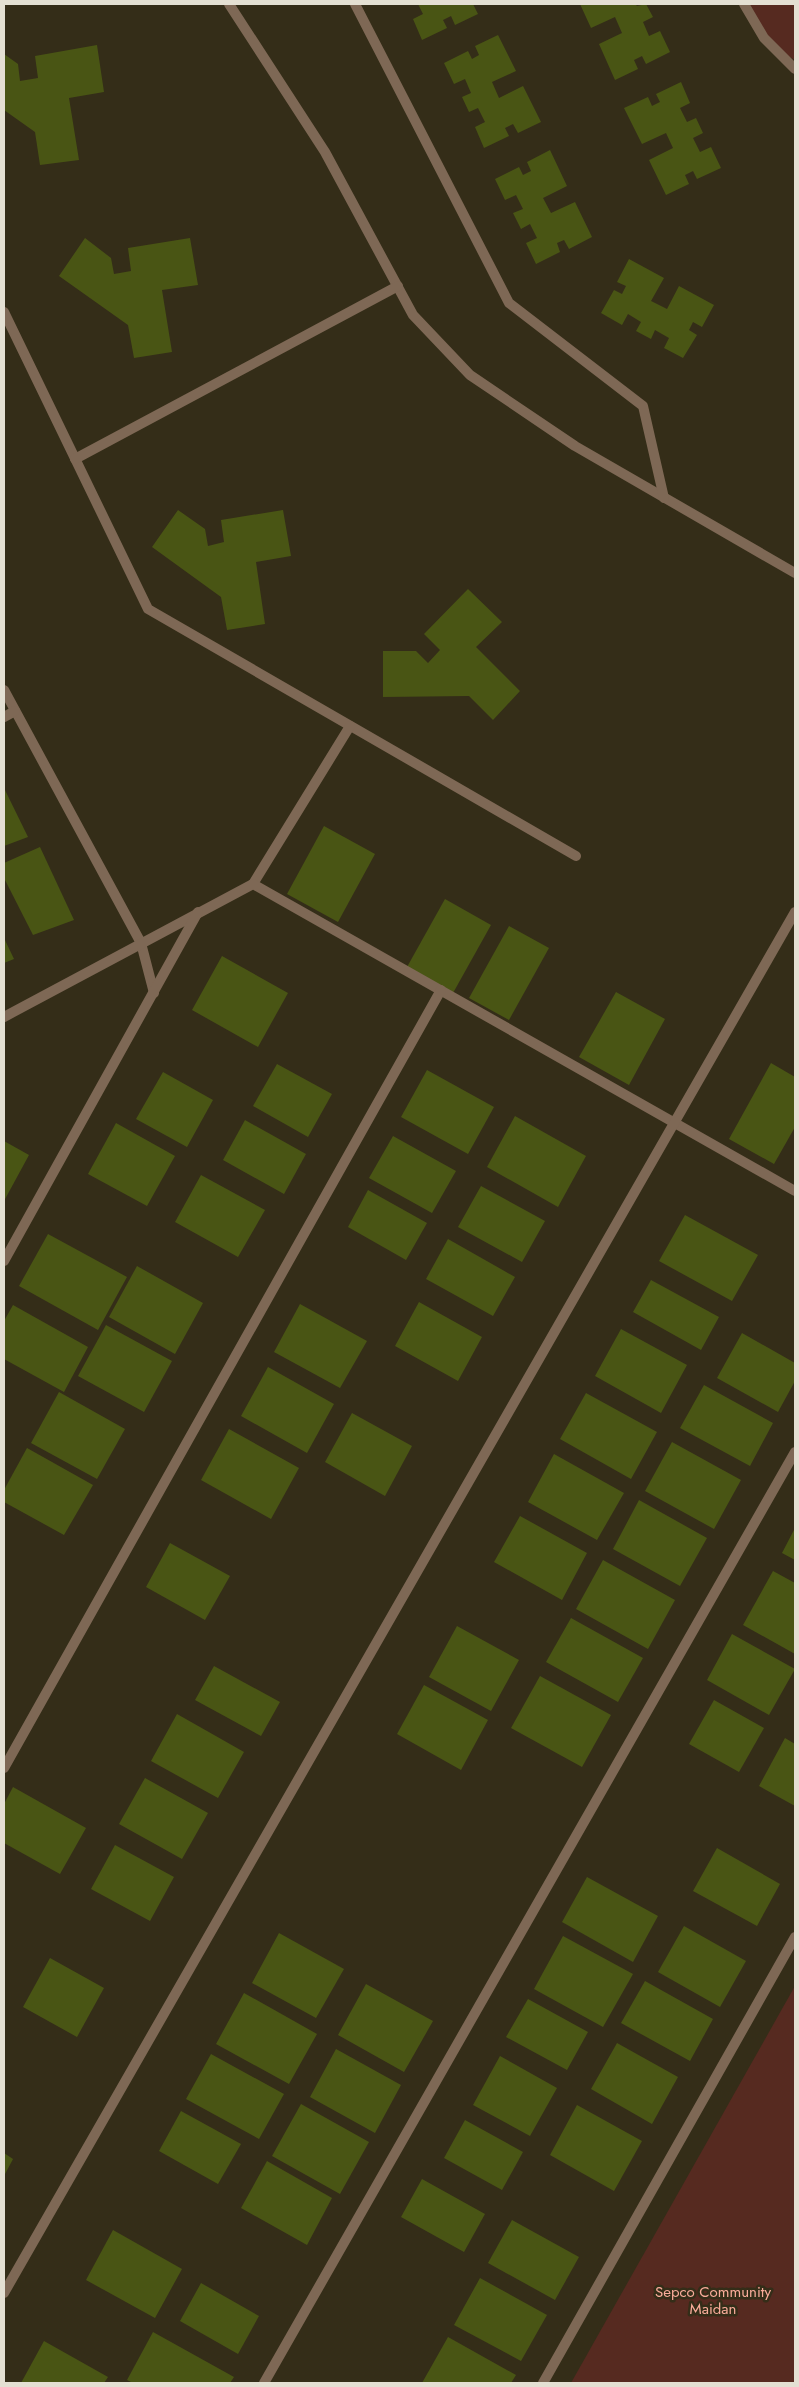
<svg xmlns="http://www.w3.org/2000/svg" width="799" height="2387" viewBox="0 0 799 2387" font-family="Jost,sans-serif">
  <rect width="100%" height="100%" fill="#342d18"/>
  <!-- green -->
  <g fill="#562a20">
    <path d="M748 4H795V60L774 48Z"/>
    <path d="M795 1986V2383H571Z"/>
  </g>
  <!-- building -->
  <g fill="#495514">
    <path d="M418 4H473L478 14 455 25 451 16 443 20 447 28 422 40 413 19 423 14Z"/>
    <path d="M580 4H635L637 6 646 4 653 17 643 22 649 36 660 31 670 52 646 64 642 56 634 60 638 69 615 80 599 44 622 33 615 17 591 28Z"/>
    <path d="M498 35 516 71 492 82 499 98 523 86 541 122 518 133 513 124 505 128 509 136 484 148 475 127 485 122 478 108 469 112 462 97 471 93 465 79 454 84 444 63 468 51 472 59 479 55 475 46Z"/>
    <path d="M97 45 104 92 69 98 79 160 40 165 35 132 4 110V54L18 64 20 81 38 78 35 56Z"/>
    <path d="M681 82 690 103 680 108 687 122 696 118 703 133 693 138 700 152 711 147 721 168 697 179 693 171 685 175 689 184 666 195 649 160 673 148 666 133 642 144 624 108 648 97 652 106 660 102 656 94Z"/>
    <path d="M550 150 567 186 543 198 551 213 575 202 592 237 569 249 564 240 557 243 560 252 536 264 526 243 537 238 530 224 521 229 513 213 523 209 516 195 505 200 495 179 519 167 523 175 531 171 527 162Z"/>
    <path d="M85 238 111 258 114 274 131 271 128 248 190 238 198 285 162 290 172 352 134 358 128 325 59 276Z"/>
    <path d="M629 259 664 278 651 301 667 309 679 286 714 305 702 327 693 322 689 330 697 335 683 358 664 348 669 338 655 330 651 339 636 331 641 322 628 314 622 325 601 313 614 290 622 294 626 286 617 282Z"/>
    <path d="M178 510 205 529 208 546 224 542 221 520 283 510 291 556 256 562 265 624 227 630 221 597 152 547Z"/>
    <path d="M468 589 502 622 476 647 520 691 493 720 469 696 383 697V651H416L428 663 440 650 424 634Z"/>
    <path d="M4 788 28 837 4 846Z"/>
    <path d="M324 826 375 854 338 922 287 894Z"/>
    <path d="M40 847 74 920 33 935 4 878V863Z"/>
    <path d="M445 899 491 925 453 993 407 967Z"/>
    <path d="M509 926 549 948 509 1020 469 998Z"/>
    <path d="M4 938 14 959 4 963Z"/>
    <path d="M222 956 288 993 258 1047 192 1010Z"/>
    <path d="M616 992 665 1019 629 1085 579 1057Z"/>
    <path d="M771 1063 795 1077V1127L774 1164 729 1139Z"/>
    <path d="M277 1064 332 1094 308 1137 253 1106Z"/>
    <path d="M427 1070 494 1107 468 1154 401 1117Z"/>
    <path d="M163 1072 213 1100 187 1147 136 1119Z"/>
    <path d="M515 1116 586 1156 558 1207 487 1167Z"/>
    <path d="M245 1120 306 1154 284 1194 223 1160Z"/>
    <path d="M116 1123 175 1156 147 1206 88 1174Z"/>
    <path d="M393 1136 456 1171 432 1213 369 1178Z"/>
    <path d="M4 1141 29 1155 4 1201Z"/>
    <path d="M201 1175 265 1210 238 1257 175 1222Z"/>
    <path d="M481 1186 545 1221 522 1262 458 1227Z"/>
    <path d="M368 1190 427 1223 406 1260 348 1227Z"/>
    <path d="M685 1215 758 1255 732 1301 659 1261Z"/>
    <path d="M48 1234 127 1277 98 1330 19 1286Z"/>
    <path d="M448 1239 515 1277 493 1316 426 1279Z"/>
    <path d="M137 1266 203 1303 175 1354 109 1317Z"/>
    <path d="M651 1280 719 1317 701 1350 633 1312Z"/>
    <path d="M419 1302 482 1337 458 1381 395 1346Z"/>
    <path d="M300 1304 367 1341 340 1388 274 1352Z"/>
    <path d="M13 1305 88 1347 64 1392 4 1359V1321Z"/>
    <path d="M106 1325 172 1361 144 1412 78 1376Z"/>
    <path d="M621 1329 687 1365 661 1413 595 1376Z"/>
    <path d="M742 1333 795 1363V1381L778 1412 717 1378Z"/>
    <path d="M268 1367 334 1404 307 1453 241 1416Z"/>
    <path d="M704 1385 773 1423 750 1466 680 1428Z"/>
    <path d="M59 1392 125 1429 97 1479 31 1443Z"/>
    <path d="M586 1393 657 1432 631 1479 560 1439Z"/>
    <path d="M352 1413 412 1446 385 1496 325 1462Z"/>
    <path d="M229 1429 299 1468 271 1519 201 1480Z"/>
    <path d="M672 1442 741 1480 714 1529 645 1491Z"/>
    <path d="M27 1448 93 1485 64 1535 4 1502V1490Z"/>
    <path d="M554 1454 624 1493 597 1540 528 1502Z"/>
    <path d="M639 1500 707 1538 680 1586 613 1549Z"/>
    <path d="M520 1516 587 1553 562 1600 494 1562Z"/>
    <path d="M795 1528V1560L782 1553Z"/>
    <path d="M170 1543 230 1576 205 1620 146 1587Z"/>
    <path d="M603 1560 675 1600 648 1649 576 1609Z"/>
    <path d="M773 1571 795 1583V1654L743 1625Z"/>
    <path d="M571 1618 643 1658 618 1702 546 1662Z"/>
    <path d="M457 1626 519 1660 491 1711 429 1677Z"/>
    <path d="M732 1634 795 1669 769 1715 707 1680Z"/>
    <path d="M214 1666 280 1702 261 1736 195 1700Z"/>
    <path d="M540 1676 611 1715 582 1767 511 1728Z"/>
    <path d="M424 1685 488 1720 461 1770 397 1734Z"/>
    <path d="M714 1700 764 1728 739 1772 689 1744Z"/>
    <path d="M177 1714 244 1752 218 1798 151 1761Z"/>
    <path d="M785 1738 795 1744V1806L759 1786Z"/>
    <path d="M145 1778 208 1813 182 1859 119 1824Z"/>
    <path d="M13 1787 86 1828 60 1874 4 1843V1804Z"/>
    <path d="M115 1845 174 1877 150 1921 91 1889Z"/>
    <path d="M717 1848 780 1884 757 1926 693 1891Z"/>
    <path d="M587 1877 658 1916 633 1962 562 1922Z"/>
    <path d="M684 1926 746 1961 720 2007 658 1972Z"/>
    <path d="M279 1933 344 1969 316 2018 252 1983Z"/>
    <path d="M563 1936 633 1974 603 2027 534 1989Z"/>
    <path d="M50 1958 104 1988 77 2037 23 2007Z"/>
    <path d="M645 1981 713 2019 690 2061 621 2023Z"/>
    <path d="M366 1984 433 2021 404 2072 338 2035Z"/>
    <path d="M244 1993 317 2034 289 2084 216 2044Z"/>
    <path d="M528 1999 588 2032 567 2070 506 2037Z"/>
    <path d="M617 2043 678 2077 652 2124 591 2089Z"/>
    <path d="M336 2049 401 2085 375 2133 310 2097Z"/>
    <path d="M211 2054 284 2094 259 2139 186 2099Z"/>
    <path d="M500 2056 557 2088 530 2136 473 2105Z"/>
    <path d="M301 2104 369 2142 340 2194 272 2156Z"/>
    <path d="M577 2105 642 2141 614 2191 550 2155Z"/>
    <path d="M181 2111 241 2144 218 2184 159 2151Z"/>
    <path d="M465 2120 523 2152 502 2190 444 2158Z"/>
    <path d="M4 2153 13 2159 4 2176Z"/>
    <path d="M267 2161 332 2198 307 2245 241 2208Z"/>
    <path d="M422 2179 485 2214 464 2252 401 2217Z"/>
    <path d="M512 2220 579 2257 555 2300 488 2263Z"/>
    <path d="M113 2230 182 2269 155 2318 86 2280Z"/>
    <path d="M480 2278 547 2315 521 2361 454 2325Z"/>
    <path d="M201 2283 259 2316 238 2354 180 2321Z"/>
    <path d="M153 2332 234 2377 230 2383H133L127 2380Z"/>
    <path d="M448 2337 516 2375 511 2383H422Z"/>
    <path d="M44 2341 108 2377 104 2383H21Z"/>
  </g>
  <g fill="none" stroke-linecap="round" stroke-linejoin="round">
    <!-- street -->
    <g stroke="#7e6855" stroke-width="10">
      <path d="M229 4 325 152 413 315 470 375 575 446 795 573"/>
      <path d="M355 4 509 303 643 406 664 498"/>
      <path d="M744 4 764 38 795 69"/>
      <path d="M4 312 148 609 576 856"/>
      <path d="M75 459 398 286"/>
      <path d="M4 690 141 943 154 993"/>
      <path d="M4 717 15 711"/>
      <path d="M253 884 350 726"/>
      <path d="M4 1017 253 884 795 1191"/>
      <path d="M4 1261 198 912"/>
      <path d="M4 1768 441 990"/>
      <path d="M4 2293 795 912"/>
      <path d="M264 2383 795 1452"/>
      <path d="M543 2383 795 1937"/>
    </g>
  </g>
  <g text-anchor="middle" dominant-baseline="central" stroke-width="5" stroke-linejoin="round" paint-order="stroke">
    <!-- park labels -->
    <g font-size="15" fill="#f9ac9a" stroke="#342d18">
      <text x="713" y="2292">Sepco Community<tspan x="713" dy="17">Maidan</tspan></text>
    </g>
  </g>
  <!-- border -->
  <rect width="799" height="2387" fill="none" stroke="#e4e0d3" stroke-width="10"/>
</svg>
